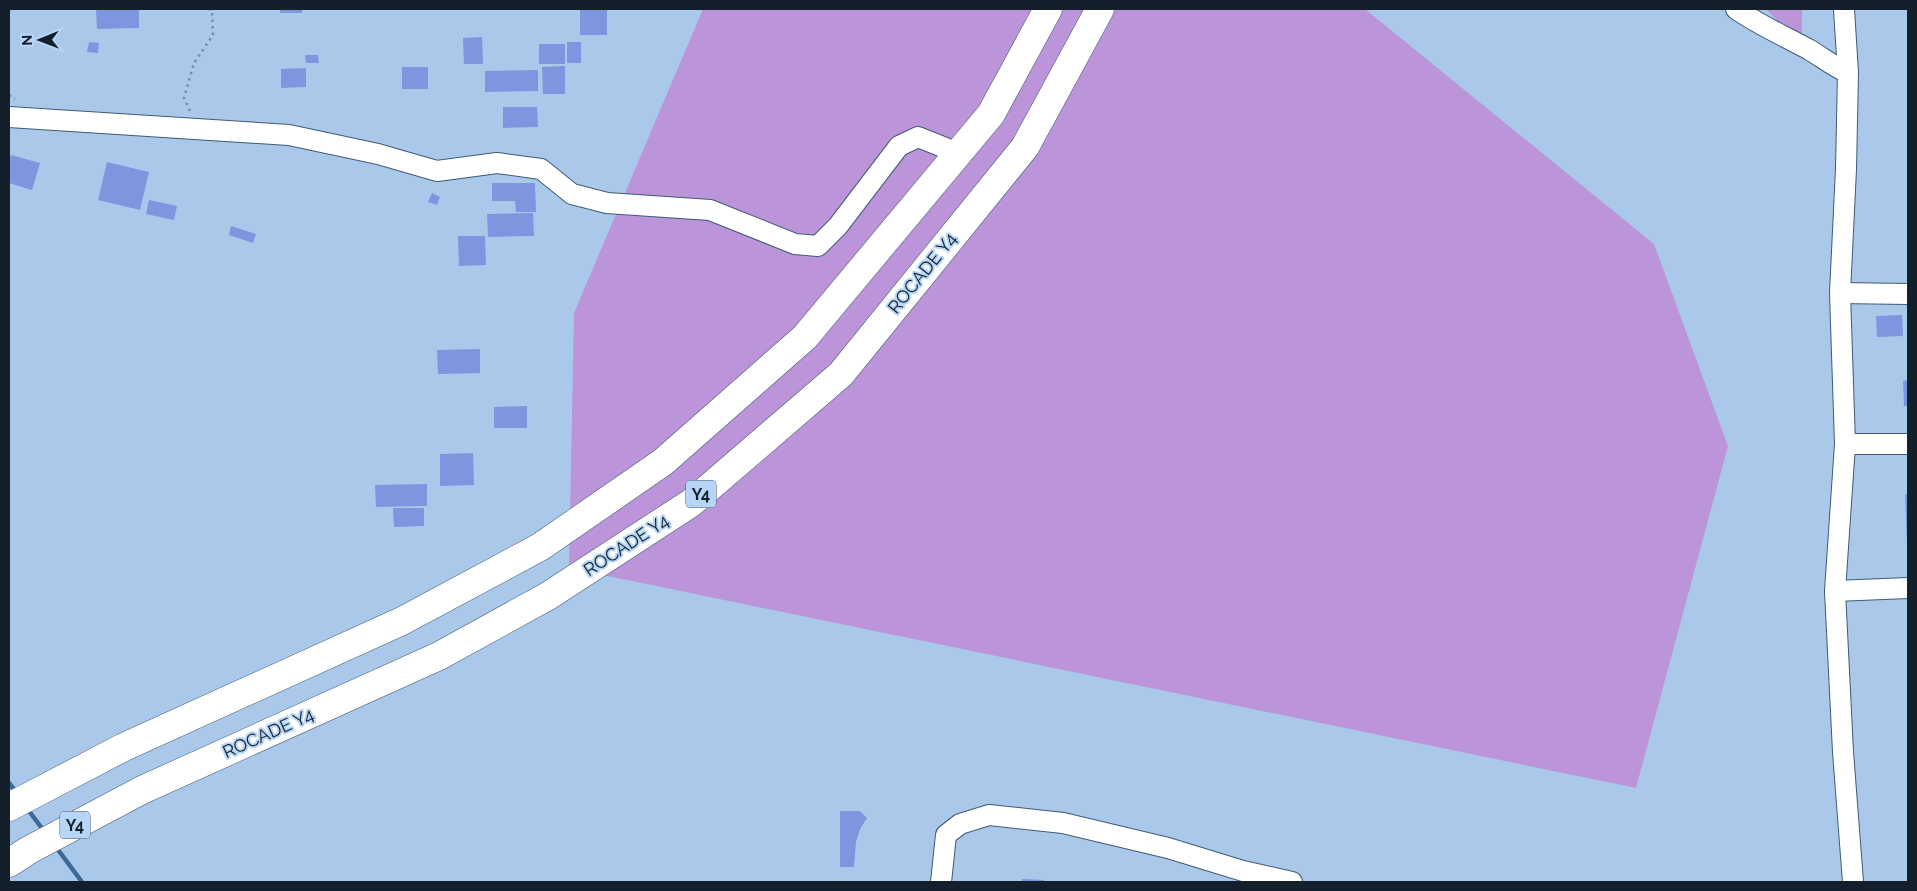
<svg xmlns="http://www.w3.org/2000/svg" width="1917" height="891" viewBox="0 0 1917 891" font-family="Raleway,sans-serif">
  <rect width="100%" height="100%" fill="#aac9ea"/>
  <!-- green -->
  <g fill="#bc94d9">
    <path d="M703 9H1365L1654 244 1728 446 1636 788 569 568 574 313Z"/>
    <path d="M1766 9H1802V46Z"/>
  </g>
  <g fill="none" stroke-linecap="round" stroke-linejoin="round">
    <!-- stream -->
    <g stroke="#3b6998" stroke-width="4.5">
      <path d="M9 783 16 792"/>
      <path d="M26 807 44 831"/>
      <path d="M56 847 82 882"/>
    </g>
  </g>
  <!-- building -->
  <g fill="#7e95df">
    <path d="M96 9H139V28L97 29Z"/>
    <rect x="280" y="9" width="22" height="4"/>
    <rect x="580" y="10" width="27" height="25"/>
    <path d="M482 37 483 64H464L463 38Z"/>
    <path d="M89 42 99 43 98 53 87 52Z"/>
    <rect x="567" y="42" width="14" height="21"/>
    <rect x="539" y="44" width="26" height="20"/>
    <path d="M305 55H318L319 63H306Z"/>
    <path d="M565 66V94H543L542 67Z"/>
    <rect x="402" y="67" width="26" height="22"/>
    <path d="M306 68V87L281 88V69Z"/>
    <path d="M538 70V91L485 92V71Z"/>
    <path d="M503 107H537L538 127 503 128Z"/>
    <path d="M11 155 40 163 32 190 9 183V163Z"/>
    <path d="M107 162 149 172 140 210 98 200Z"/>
    <path d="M492 183H535L536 212H516L515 201H492Z"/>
    <path d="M432 193 440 197 437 205 428 202Z"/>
    <path d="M149 200 177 206 174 220 146 214Z"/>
    <path d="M533 213 534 236 488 237 487 214Z"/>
    <path d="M231 226 256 234 253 243 229 235Z"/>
    <path d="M458 236H485L486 265 459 266Z"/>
    <path d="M1902 315 1903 336 1877 337 1876 316Z"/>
    <path d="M480 349V373L438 374 437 350Z"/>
    <path d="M1908 380V406H1904L1903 381Z"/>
    <path d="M527 406V428H494V407Z"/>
    <path d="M473 453 474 485 440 486V454Z"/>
    <path d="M427 484V506L376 507 375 485Z"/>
    <path d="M1908 494V542H1907L1905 495Z"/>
    <path d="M393 508H424V526L394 527Z"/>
    <path d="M840 811H860L867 818 860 829 856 842 854 867H840Z"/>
    <path d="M1022 879 1044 880V882H1022Z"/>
  </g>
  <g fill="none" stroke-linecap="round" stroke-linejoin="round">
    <!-- minor casing -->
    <g stroke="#3f5b77" stroke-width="22">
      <g id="minor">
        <path d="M1736 9C1759 25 1784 36 1808 49 1822 57 1834 67 1848 73L1846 169 1840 293 1845 444 1835 591 1843 752 1853 882"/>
        <path d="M1844 9 1848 73"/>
        <path d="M9 117 289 135 378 154 437 171 497 163 541 169 572 194 607 203 710 210 795 244 818 246 838 226 899 146 918 137 958 153"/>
        <path d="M1840 293 1908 294"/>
        <path d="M1845 444H1908"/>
        <path d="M1835 591 1908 588"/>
        <path d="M941 882 946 835 960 824 989 815 1063 823 1168 848 1243 871 1292 882"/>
      </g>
    </g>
    <!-- highway casing -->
    <g stroke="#3f5b77" stroke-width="29">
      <g id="highway">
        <path d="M9 807 124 747 402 621 540 547 663 462 805 337 991 114 1048 9"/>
        <path d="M9 863 29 850 142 790 439 656 548 596 691 503 841 374 1025 147 1100 9"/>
      </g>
    </g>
    <!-- path -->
    <g stroke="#758ea7" stroke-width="2.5" stroke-dasharray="2.5 4" stroke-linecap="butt">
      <path d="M9 95 15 99"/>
      <path d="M190 111 184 98 194 63 213 35 212 12 209 9"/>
    </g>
    <!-- minor -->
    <use href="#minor" stroke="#fff" stroke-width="20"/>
    <!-- highway -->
    <use href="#highway" stroke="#fff" stroke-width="28"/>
  </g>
  <g text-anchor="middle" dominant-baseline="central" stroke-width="4" stroke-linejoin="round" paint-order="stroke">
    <!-- shield labels -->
    <g fill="#b7d6f7" stroke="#445668" stroke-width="1">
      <rect x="686" y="480.5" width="30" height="27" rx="4"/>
      <rect x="60" y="811.5" width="30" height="27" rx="4"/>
    </g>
    <g font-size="16" font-weight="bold" fill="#131f2b">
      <text x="701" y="494">Y4</text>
      <text x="75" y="825">Y4</text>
    </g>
    <!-- street labels -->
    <g font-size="18" fill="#131f2b" stroke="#b7d6f7">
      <text transform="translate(922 273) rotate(-51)">ROCADE Y4</text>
      <text transform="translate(626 545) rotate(-33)">ROCADE Y4</text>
      <text transform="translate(268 733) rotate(-24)">ROCADE Y4</text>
    </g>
  </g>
  <!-- border -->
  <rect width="1917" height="891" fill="none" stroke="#131f2b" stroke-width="20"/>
  <!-- north arrow -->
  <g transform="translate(40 40) rotate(269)" stroke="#b7d6f7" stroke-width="4" paint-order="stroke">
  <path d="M0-4L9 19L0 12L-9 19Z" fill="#131f2b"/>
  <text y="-8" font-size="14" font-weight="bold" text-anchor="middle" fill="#131f2b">N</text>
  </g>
</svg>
